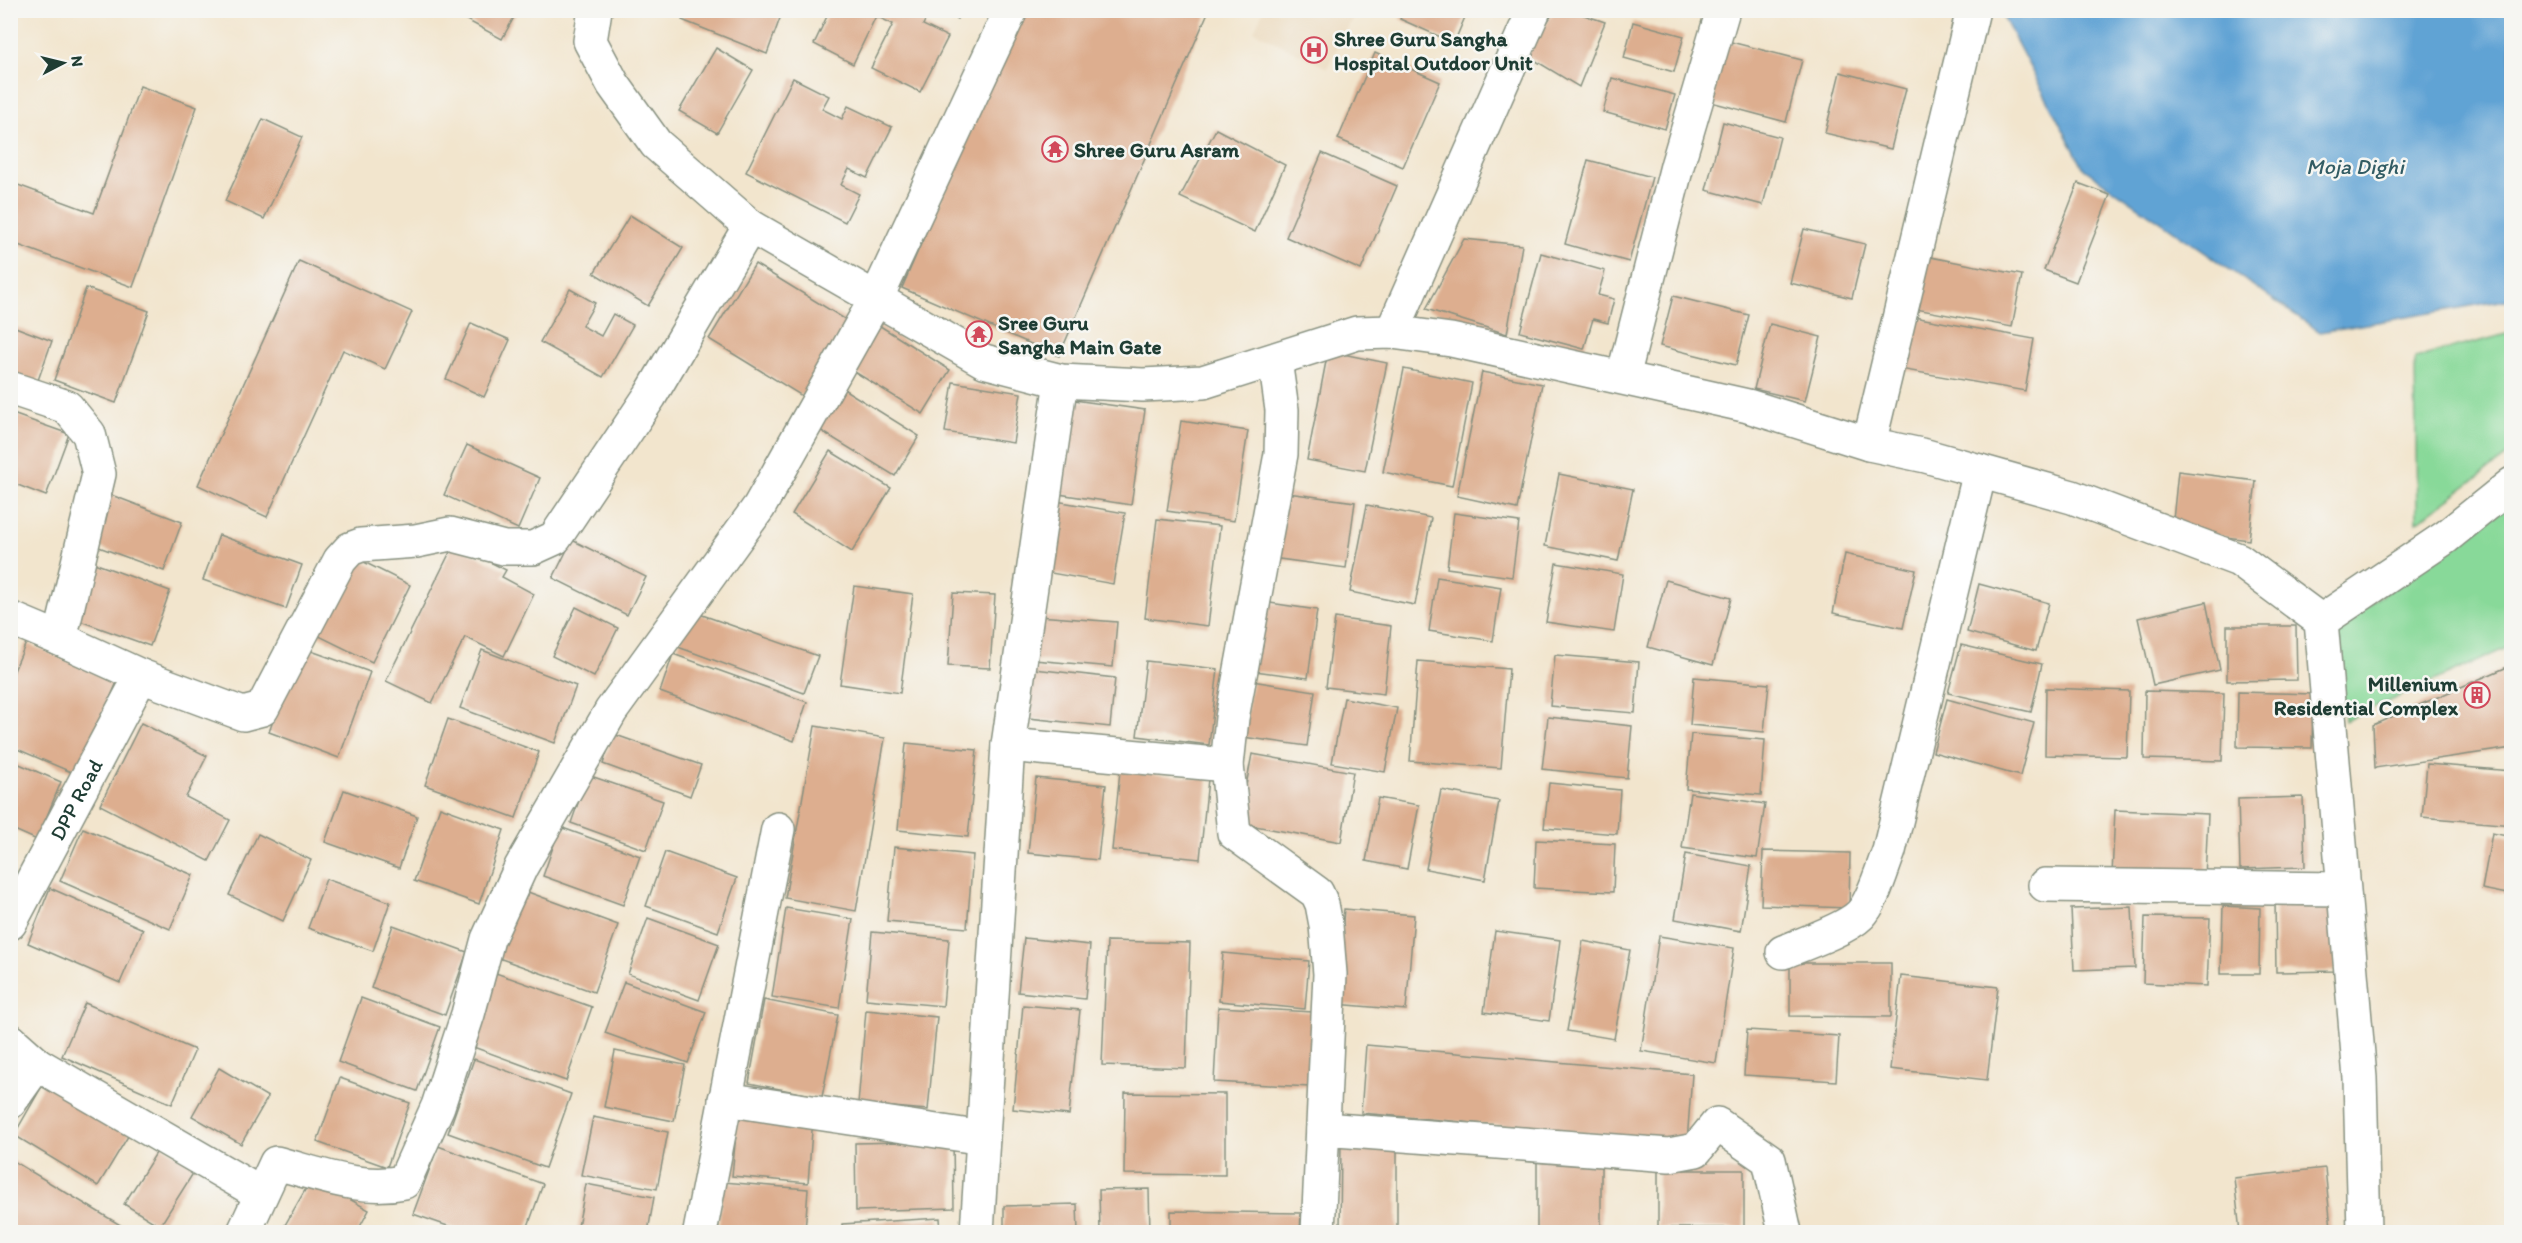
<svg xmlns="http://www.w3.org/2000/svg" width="2522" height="1243" viewBox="0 0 2522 1243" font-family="Itim,sans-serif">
  <rect width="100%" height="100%" fill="#f6f6f2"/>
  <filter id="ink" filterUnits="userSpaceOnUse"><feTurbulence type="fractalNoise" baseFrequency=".0167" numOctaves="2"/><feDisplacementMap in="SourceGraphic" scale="12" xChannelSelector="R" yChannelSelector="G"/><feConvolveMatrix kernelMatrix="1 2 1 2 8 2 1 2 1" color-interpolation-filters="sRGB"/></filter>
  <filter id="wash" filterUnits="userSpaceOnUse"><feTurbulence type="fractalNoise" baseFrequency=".008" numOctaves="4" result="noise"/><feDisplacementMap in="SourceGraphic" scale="24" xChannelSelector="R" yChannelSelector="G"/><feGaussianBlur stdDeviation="1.35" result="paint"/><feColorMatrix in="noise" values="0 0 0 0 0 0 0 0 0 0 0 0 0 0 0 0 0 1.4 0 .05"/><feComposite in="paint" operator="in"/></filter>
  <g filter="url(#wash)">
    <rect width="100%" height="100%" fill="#f2e5cd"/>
    <!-- built -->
    <path fill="#ebd8ba" d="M1263 11V10L1356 11 1327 68 1254 31Z"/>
    <!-- green -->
    <g fill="#88d999" stroke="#548b66" stroke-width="1.5">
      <path d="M2511 333V453L2417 522 2415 358Z"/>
      <path d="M2511 504V646L2345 721 2337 627Z"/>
    </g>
    <!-- water -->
    <path fill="#60a3d4" stroke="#407084" stroke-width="1.5" d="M2000 11H2511V299L2320 332 2084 169Z"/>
    <g id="blocks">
      <!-- building -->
      <g fill="#ddae8f">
        <path d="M448 10H518L502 39Z"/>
        <path d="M685 10H783L767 54 682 20Z"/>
        <path d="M830 10H930L923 25 948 37 920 92 871 68 893 24 876 16 853 64 814 44Z"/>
        <path d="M939 10H961L957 19Z"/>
        <path d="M1022 10H1209L1059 356 902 288Z"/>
        <path d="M1404 10H1468L1454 43 1400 19Z"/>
        <path d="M1555 10H1569L1605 22 1579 87 1526 55Z"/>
        <path d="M1633 22 1684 36 1674 72 1624 58Z"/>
        <path d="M1727 41 1802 60 1786 122 1711 102Z"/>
        <path d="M716 48 753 70 717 133 679 111Z"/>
        <path d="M1375 53 1440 82 1403 167 1338 139Z"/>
        <path d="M1840 72 1906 89 1891 149 1825 133Z"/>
        <path d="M793 78 829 96 822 109 842 119 848 106 892 127 867 178 849 169 841 185 859 194 845 222 746 172Z"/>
        <path d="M1612 78 1675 95 1665 129 1603 112Z"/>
        <path d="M140 86 197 107 133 287 10 242V182L94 213Z"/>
        <path d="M263 119 302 137 264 219 225 201Z"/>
        <path d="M1723 122 1780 137 1763 205 1706 190Z"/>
        <path d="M1216 129 1285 165 1255 232 1180 197Z"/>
        <path d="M1322 153 1397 186 1361 270 1286 237Z"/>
        <path d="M1588 160 1652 177 1629 262 1565 244Z"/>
        <path d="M2078 183 2110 195 2076 282 2044 270Z"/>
        <path d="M630 215 683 248 648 306 594 273Z"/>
        <path d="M1804 229 1865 244 1852 298 1790 283Z"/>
        <path d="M1464 239 1522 245 1507 334 1426 309Z"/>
        <path d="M1541 253 1605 271 1598 295 1614 299 1608 323 1593 319 1584 349 1520 332Z"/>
        <path d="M1915 254 2022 275 2012 327 1905 307Z"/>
        <path d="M299 261 412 312 385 369 343 350 267 517 198 485Z"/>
        <path d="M755 264 848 321 802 396 709 339Z"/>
        <path d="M86 288 149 311 116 403 54 380Z"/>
        <path d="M570 289 595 303 582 326 601 336 613 314 633 325 603 377 540 342Z"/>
        <path d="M1673 296 1749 315 1736 365 1660 346Z"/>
        <path d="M1903 315 2034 339 2025 391 1894 368Z"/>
        <path d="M471 323 510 340 484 397 446 379Z"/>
        <path d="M877 324 950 370 923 414 850 369Z"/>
        <path d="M1770 324 1821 337 1805 401 1754 389Z"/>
        <path d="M10 325 52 341 37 383 10 373Z"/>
        <path d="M1328 351 1387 363 1365 471 1307 460Z"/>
        <path d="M1404 369 1472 383 1452 486 1383 472Z"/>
        <path d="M1482 372 1542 384 1517 509 1457 496Z"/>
        <path d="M953 382 1021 393 1013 443 945 432Z"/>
        <path d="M834 383 919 436 895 476 810 424Z"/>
        <path d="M1074 400 1145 410 1131 505 1059 494Z"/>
        <path d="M10 413 69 434 46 496 10 482Z"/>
        <path d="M1181 421 1248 431 1234 521 1167 511Z"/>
        <path d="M467 445 540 478 518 529 444 495Z"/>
        <path d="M830 451 891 488 852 552 792 514Z"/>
        <path d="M2178 471 2256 481 2249 540 2172 530Z"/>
        <path d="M1559 474 1633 489 1618 561 1545 546Z"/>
        <path d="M1280 492 1355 502 1346 568 1272 558Z"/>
        <path d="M106 493 182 522 164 571 88 543Z"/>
        <path d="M1056 501 1125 513 1113 584 1045 572Z"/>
        <path d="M1367 505 1431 518 1415 605 1350 592Z"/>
        <path d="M1454 513 1519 522 1512 577 1447 568Z"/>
        <path d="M1157 519 1220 526 1208 626 1145 618Z"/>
        <path d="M219 535 302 565 286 609 203 580Z"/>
        <path d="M572 540 646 577 627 615 553 578Z"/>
        <path d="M454 544 506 570 502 577 534 594 504 656 465 637 432 703 386 681Z"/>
        <path d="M1845 554 1916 570 1903 628 1833 613Z"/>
        <path d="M356 558 410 585 372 662 317 635Z"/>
        <path d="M86 560 170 591 150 646 66 616Z"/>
        <path d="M1556 563 1623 574 1614 632 1546 622Z"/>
        <path d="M1437 577 1501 587 1493 641 1429 631Z"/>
        <path d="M1666 580 1731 598 1713 665 1648 647Z"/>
        <path d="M1979 584 2049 603 2036 651 1967 632Z"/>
        <path d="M854 586 913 594 900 693 840 684Z"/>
        <path d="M953 593 995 595 990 668 948 666Z"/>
        <path d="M1257 601 1317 610 1308 678 1248 670Z"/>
        <path d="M2206 602 2220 670 2153 685 2138 618Z"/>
        <path d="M576 607 618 628 594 677 552 656Z"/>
        <path d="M691 611 818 656 804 693 678 647Z"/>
        <path d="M1038 616 1117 622 1113 667 1034 660Z"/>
        <path d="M1335 618 1391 626 1384 694 1326 687Z"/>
        <path d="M2227 626H2296L2297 680 2227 681Z"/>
        <path d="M26 643 117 682 78 775 10 746V680Z"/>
        <path d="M1961 645 2042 664 2031 712 1948 693Z"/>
        <path d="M300 647 370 672 339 758 269 732Z"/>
        <path d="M482 650 576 686 555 743 460 708Z"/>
        <path d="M673 654 807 702 794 741 660 692Z"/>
        <path d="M1555 655 1639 662 1635 713 1550 706Z"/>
        <path d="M1146 661 1218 669 1209 745 1137 736Z"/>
        <path d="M1418 661 1509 669 1501 768 1410 761Z"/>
        <path d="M2512 665V748L2375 768 2373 725Z"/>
        <path d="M1034 669 1115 678 1110 727 1029 718Z"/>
        <path d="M1694 677 1769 684 1764 732 1690 725Z"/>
        <path d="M1252 681 1315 691 1307 746 1243 737Z"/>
        <path d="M2046 688 2129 691 2127 757 2045 755Z"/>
        <path d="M2145 691 2224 693 2222 761 2144 759Z"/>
        <path d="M2238 692 2313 694 2312 748 2237 747Z"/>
        <path d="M1344 698 1397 708 1385 772 1332 763Z"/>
        <path d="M1947 699 2034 723 2020 776 1933 752Z"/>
        <path d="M1548 717 1632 726 1627 778 1542 769Z"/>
        <path d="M448 719 539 752 516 818 425 785Z"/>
        <path d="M141 723 207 756 186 797 230 820 209 861 100 805Z"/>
        <path d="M815 726 885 738 856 911 785 898Z"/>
        <path d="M613 734 701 765 690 796 603 764Z"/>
        <path d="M1691 734 1765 740 1761 795 1686 789Z"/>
        <path d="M906 743 977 750 968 837 898 830Z"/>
        <path d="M1252 754 1353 772 1341 842 1239 823Z"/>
        <path d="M10 760 61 782 37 840 10 828Z"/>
        <path d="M2427 764 2512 771V825L2422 817Z"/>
        <path d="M1120 771 1208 779 1200 859 1112 850Z"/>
        <path d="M588 775 663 801 646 850 571 823Z"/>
        <path d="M1036 778 1106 785 1098 860 1028 853Z"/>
        <path d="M1549 783 1620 790 1617 834 1544 828Z"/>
        <path d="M344 790 417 816 399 868 325 842Z"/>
        <path d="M1441 790 1499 801 1485 880 1426 869Z"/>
        <path d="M1690 793 1765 804 1757 858 1682 848Z"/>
        <path d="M2303 797 2305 867 2240 869 2238 799Z"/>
        <path d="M1378 798 1419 805 1407 869 1366 861Z"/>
        <path d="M440 807 504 830 479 904 414 881Z"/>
        <path d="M2115 810 2208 814 2205 879 2112 875Z"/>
        <path d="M560 827 640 856 623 905 543 876Z"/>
        <path d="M83 828 193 875 170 929 60 881Z"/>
        <path d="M2492 833 2512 837V895L2482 889Z"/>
        <path d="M258 834 311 860 283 921 229 895Z"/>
        <path d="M1536 840 1615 844 1613 892 1534 888Z"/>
        <path d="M894 847 973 855 967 928 887 921Z"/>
        <path d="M1763 851 1850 853 1849 908 1761 905Z"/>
        <path d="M665 852 737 878 718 932 646 906Z"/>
        <path d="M1686 854 1751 866 1741 931 1675 919Z"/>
        <path d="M326 879 390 902 373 951 308 928Z"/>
        <path d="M50 888 143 929 120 983 28 943Z"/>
        <path d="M517 888 618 925 594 992 493 956Z"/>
        <path d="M2335 900 2336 971 2276 972 2275 901Z"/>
        <path d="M2223 906 2260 908 2259 974H2221Z"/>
        <path d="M2132 907 2135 968 2074 970 2071 909Z"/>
        <path d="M786 908 853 919 839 1008 772 997Z"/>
        <path d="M1344 909 1414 915 1406 1010 1336 1004Z"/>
        <path d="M2145 917 2210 918 2207 986 2143 983Z"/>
        <path d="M648 918 719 944 699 1000 628 974Z"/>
        <path d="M393 925 467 952 445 1015 371 988Z"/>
        <path d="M1495 931 1560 940 1549 1021 1484 1012Z"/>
        <path d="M872 932 949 939 943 1006 866 999Z"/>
        <path d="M1659 936 1734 948 1716 1063 1641 1051Z"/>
        <path d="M1024 938 1090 945 1085 999 1018 992Z"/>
        <path d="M1107 941 1190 943 1186 1068 1102 1065Z"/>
        <path d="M1583 941 1630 950 1614 1039 1567 1031Z"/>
        <path d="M1223 953 1309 961 1305 1009 1219 1001Z"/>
        <path d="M1790 963H1891V1017L1790 1016Z"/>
        <path d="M493 972 592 1007 566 1081 468 1045Z"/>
        <path d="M1901 976 1998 987 1987 1080 1890 1069Z"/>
        <path d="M624 982 706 1012 688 1063 605 1033Z"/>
        <path d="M361 998 440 1027 417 1091 338 1062Z"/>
        <path d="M764 1000 838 1015 822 1097 749 1083Z"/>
        <path d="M85 1003 195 1050 172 1104 62 1056Z"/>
        <path d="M1023 1005 1080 1010 1069 1115 1013 1109Z"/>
        <path d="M1218 1007 1313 1012 1310 1087 1214 1082Z"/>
        <path d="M866 1010 937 1017 928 1110 858 1104Z"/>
        <path d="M1747 1030 1839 1036 1836 1081 1744 1075Z"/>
        <path d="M1366 1045 1692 1074 1687 1142 1361 1113Z"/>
        <path d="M615 1051 685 1065 674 1121 604 1107Z"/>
        <path d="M474 1059 571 1094 545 1168 448 1133Z"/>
        <path d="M219 1068 268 1097 241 1144 192 1116Z"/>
        <path d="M340 1078 410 1103 387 1167 317 1142Z"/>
        <path d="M45 1081 130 1133 98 1186 14 1135Z"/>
        <path d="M1125 1093 1225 1094V1175L1124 1174Z"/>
        <path d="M738 1112 813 1118 808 1183 732 1176Z"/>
        <path d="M593 1117 668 1132 657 1189 581 1175Z"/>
        <path d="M953 1141 954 1208 856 1211 855 1143Z"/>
        <path d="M161 1145 197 1167 160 1226 124 1204Z"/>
        <path d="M1341 1145H1397V1232H1340Z"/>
        <path d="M438 1146 543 1184 526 1232H465L413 1214Z"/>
        <rect x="1537" y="1157" width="64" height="75"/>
        <path d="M10 1159 132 1232H23L10 1225Z"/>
        <path d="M2325 1168 2331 1228 2287 1232H2240L2234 1178Z"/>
        <rect x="1658" y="1170" width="86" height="58"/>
        <path d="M312 1178 369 1210 357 1232H281Z"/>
        <path d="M723 1182 808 1189 805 1232H718Z"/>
        <path d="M586 1184 654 1197 648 1232H577Z"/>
        <path d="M1149 1189 1150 1232H1100L1099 1190Z"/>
        <path d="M1077 1204 1078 1232H1004V1206Z"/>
        <path d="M1171 1211 1301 1213 1300 1232H1171Z"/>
        <path d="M940 1218 941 1232H842V1224Z"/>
      </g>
    </g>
  </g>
  <g filter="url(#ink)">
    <use href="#blocks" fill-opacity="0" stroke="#889180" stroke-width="1.5"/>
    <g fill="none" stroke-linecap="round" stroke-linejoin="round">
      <!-- minor casing -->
      <g stroke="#889180" stroke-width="36">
        <g id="minor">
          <path d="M595 10 590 41 613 84 656 144 750 226 984 361 1061 381 1143 385 1203 382 1357 333 1392 332 1451 340 1748 406 1869 444 1926 456 2072 497 2239 560 2321 621 2360 1078 2364 1232"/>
          <path d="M1392 332 1534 10"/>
          <path d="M1275 360 1282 410 1281 454 1232 718 1227 765 1234 833 1317 893 1322 904 1326 925 1330 974 1318 1232"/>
          <path d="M1623 377 1677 166 1723 10"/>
          <path d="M10 388 67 407 89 434 99 474 60 639 141 676 243 714 262 709 340 560 350 549 361 545 416 541 450 534 504 548H533L555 538 650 396 750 226"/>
          <path d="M1869 444 1973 10"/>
          <path d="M10 618 72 644"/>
          <path d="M2321 621 2446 537 2512 484"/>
          <path d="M1008 745 1227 765"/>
          <path d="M2045 885 2343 889"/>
          <path id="s1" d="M10 923 141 676"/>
          <path d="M1783 952C1803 944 1846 929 1860 915 1873 902 1882 869 1889 851L1980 471"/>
          <path d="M10 1040 37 1064"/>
          <path d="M725 1099 983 1138"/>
          <path d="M10 1102 37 1064 261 1194"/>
          <path d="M1323 1129 1669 1155 1696 1150 1717 1124 1769 1160 1785 1232"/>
          <path d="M244 1232 276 1163C319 1174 360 1191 404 1182L438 1106 468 1014 488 939 521 867 611 711 759 507 877 297 1011 10"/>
          <path d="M700 1232 778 829"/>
          <path d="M977 1232 1008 745 1061 381"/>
        </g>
      </g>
      <!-- minor -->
      <use href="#minor" stroke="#fff" stroke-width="33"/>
    </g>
  </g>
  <!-- icons -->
  <defs>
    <g id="hospital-ring" transform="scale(1.35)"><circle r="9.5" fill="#f6f6f2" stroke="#d1495b" stroke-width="1.5"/><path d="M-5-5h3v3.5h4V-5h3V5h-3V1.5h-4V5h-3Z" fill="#d1495b"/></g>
    <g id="temple-ring" transform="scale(1.35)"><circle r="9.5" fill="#f6f6f2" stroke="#d1495b" stroke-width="1.5"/><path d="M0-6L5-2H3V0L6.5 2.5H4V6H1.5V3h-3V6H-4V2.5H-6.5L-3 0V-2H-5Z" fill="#d1495b"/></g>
    <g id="building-ring" transform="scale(1.35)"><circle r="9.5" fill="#f6f6f2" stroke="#d1495b" stroke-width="1.5"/><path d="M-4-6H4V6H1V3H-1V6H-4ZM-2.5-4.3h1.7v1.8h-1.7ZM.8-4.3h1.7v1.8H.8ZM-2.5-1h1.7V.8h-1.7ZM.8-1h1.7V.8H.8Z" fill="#d1495b"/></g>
  </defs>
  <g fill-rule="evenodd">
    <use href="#hospital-ring" x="1314" y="50"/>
    <use href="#temple-ring" x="1055" y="149"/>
    <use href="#temple-ring" x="979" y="334"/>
    <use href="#building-ring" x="2477" y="695"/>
  </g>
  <g text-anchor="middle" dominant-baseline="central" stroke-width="5" stroke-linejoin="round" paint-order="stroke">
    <!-- poi labels -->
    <g font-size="21" font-weight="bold" fill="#1f3d34" stroke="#f6f6f2" text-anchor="start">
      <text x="1334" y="38">Shree Guru Sangha<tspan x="1334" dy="24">Hospital Outdoor Unit</tspan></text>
      <text x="1074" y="149">Shree Guru Asram</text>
      <text x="998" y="322">Sree Guru<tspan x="998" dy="24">Sangha Main Gate</tspan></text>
      <text x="2458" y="683" text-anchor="end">Millenium<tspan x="2458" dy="24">Residential Complex</tspan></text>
    </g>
    <!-- street labels -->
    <g font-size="21" fill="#1f3d34" stroke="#f6f6f2">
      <text stroke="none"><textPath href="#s1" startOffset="140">DPP Road</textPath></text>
    </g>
    <!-- water labels -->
    <g font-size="22" font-style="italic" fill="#325c64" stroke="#f6f6f2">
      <text x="2355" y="166">Moja Dighi</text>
    </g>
  </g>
  <!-- margin -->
  <rect width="2522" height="1243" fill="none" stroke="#f6f6f2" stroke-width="36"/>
  <!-- north arrow -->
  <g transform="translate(63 63) rotate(83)" stroke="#f6f6f2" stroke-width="4.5" paint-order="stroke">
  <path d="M0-4.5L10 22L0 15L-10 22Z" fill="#1f3d34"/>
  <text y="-9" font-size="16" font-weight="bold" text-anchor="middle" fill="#1f3d34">N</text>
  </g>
</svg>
